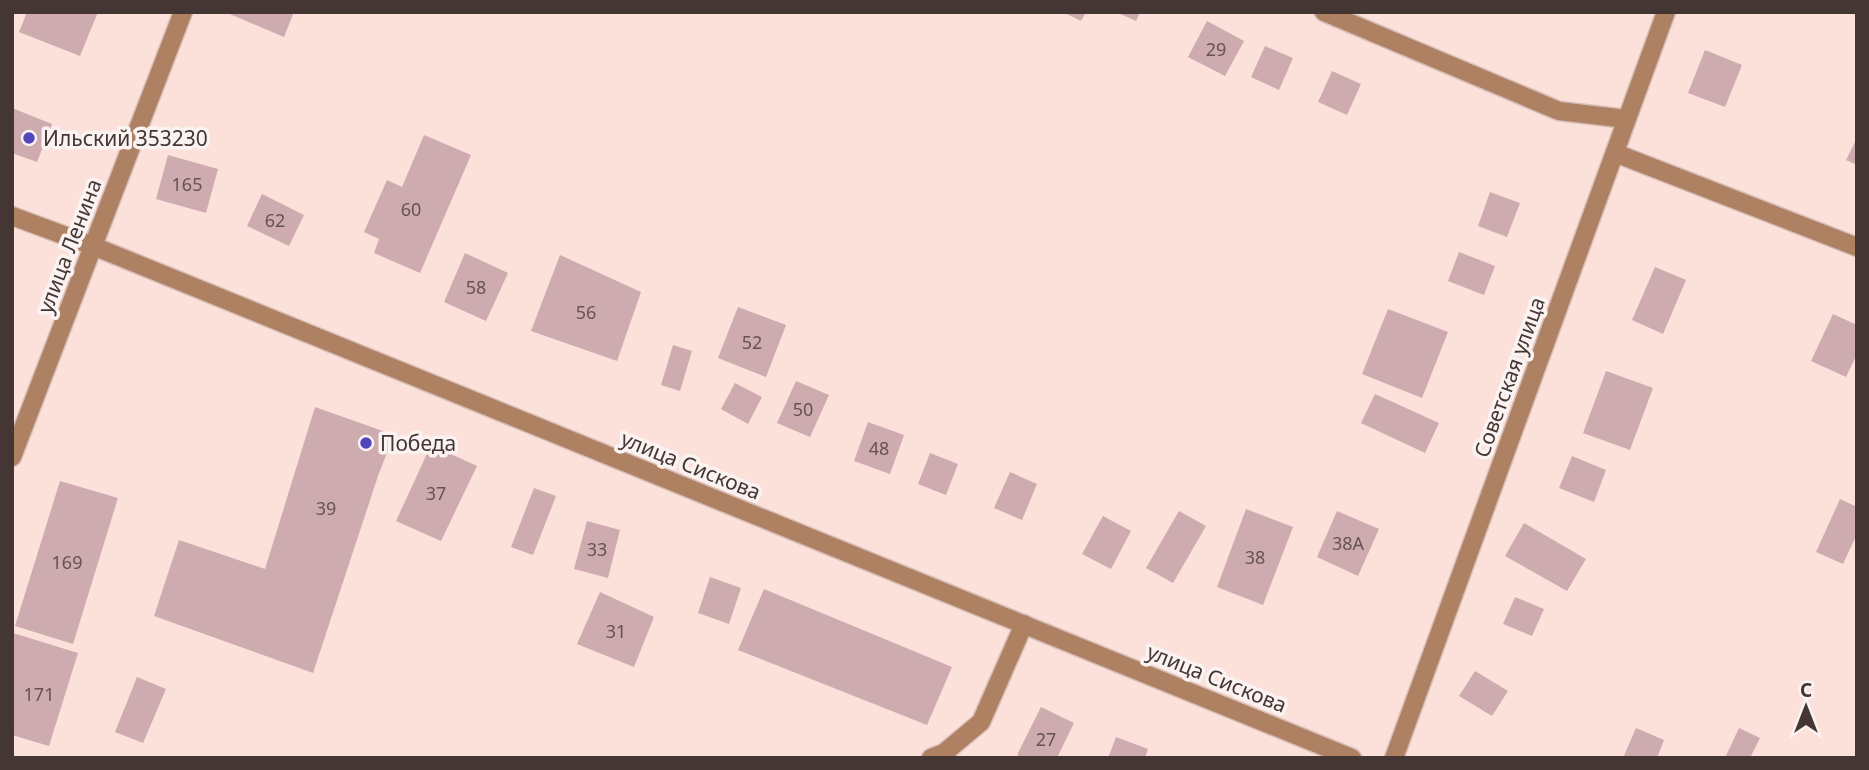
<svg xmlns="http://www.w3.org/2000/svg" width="1869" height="770" viewBox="0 0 1869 770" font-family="'Noto Sans',sans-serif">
  <rect width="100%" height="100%" fill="#fce0da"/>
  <!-- building -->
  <g fill="#ceabaf">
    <path d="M27 12H98L80 56 19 32Z"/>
    <path d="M225 12H294L284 37Z"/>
    <path d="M1063 12H1086L1081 21Z"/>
    <path d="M1116 12H1140L1136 21Z"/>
    <path d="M1207 21 1244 41 1225 76 1188 57Z"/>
    <path d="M1265 46 1293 58 1279 90 1251 77Z"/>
    <path d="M1705 50 1742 65 1725 107 1688 93Z"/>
    <path d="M1332 71 1361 84 1347 115 1318 102Z"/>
    <path d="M12 108 52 124 37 162 12 153Z"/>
    <path d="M424 135 471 155 420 273 374 253 379 239 364 232 387 180 402 187Z"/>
    <path d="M1857 138V165L1846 160Z"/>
    <path d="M168 155 218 169 206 213 156 199Z"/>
    <path d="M1490 192 1520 203 1507 237 1478 226Z"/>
    <path d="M262 194 304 215 289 246 247 226Z"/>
    <path d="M1459 252 1495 266 1484 295 1448 281Z"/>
    <path d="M465 253 508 273 486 321 444 302Z"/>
    <path d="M560 255 641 292 617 361 531 331Z"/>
    <path d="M1655 267 1686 280 1663 334 1632 320Z"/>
    <path d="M738 307 786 325 766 377 718 358Z"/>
    <path d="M1388 309 1448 332 1422 398 1362 374Z"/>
    <path d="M1833 314 1857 325V354L1846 377 1811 361Z"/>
    <path d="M673 345 692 351 680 391 661 385Z"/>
    <path d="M1606 371 1653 388 1630 450 1583 433Z"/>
    <path d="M796 381 829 395 810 437 777 423Z"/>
    <path d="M735 383 762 397 748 424 721 409Z"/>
    <path d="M1375 394 1439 423 1425 453 1361 423Z"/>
    <path d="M315 407 394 435 378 476 313 673 154 616 179 540 265 569Z"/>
    <path d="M868 422 904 435 890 474 854 461Z"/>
    <path d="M431 445 477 466 441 541 396 521Z"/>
    <path d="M930 453 958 464 946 495 918 484Z"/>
    <path d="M1572 456 1606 470 1594 502 1559 488Z"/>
    <path d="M1010 472 1037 484 1022 520 994 508Z"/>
    <path d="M60 481 118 498 73 644 15 626Z"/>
    <path d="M534 488 556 496 533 555 511 547Z"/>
    <path d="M1840 499 1857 507V534L1843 564 1816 552Z"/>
    <path d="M1246 509 1293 527 1263 605 1217 587Z"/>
    <path d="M1179 511 1206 526 1173 583 1146 568Z"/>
    <path d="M1337 511 1379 529 1358 576 1317 557Z"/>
    <path d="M1103 516 1131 531 1111 569 1082 554Z"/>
    <path d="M587 521 620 530 608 578 574 569Z"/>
    <path d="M1524 523 1586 559 1567 591 1505 556Z"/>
    <path d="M710 577 741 588 729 624 698 613Z"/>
    <path d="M764 589 952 667 927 725 738 650Z"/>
    <path d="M600 592 654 617 634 667 577 644Z"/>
    <path d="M1515 597 1544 609 1532 636 1503 624Z"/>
    <path d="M13 633 78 653 49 746 12 735Z"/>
    <path d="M1475 671 1508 691 1492 716 1459 696Z"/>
    <path d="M137 677 166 689 143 743 115 732Z"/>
    <path d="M1041 707 1074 723 1057 758H1023L1017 755Z"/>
    <path d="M1636 728 1664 740 1657 758H1623Z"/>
    <path d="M1739 728 1760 738 1750 758H1725Z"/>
    <path d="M1116 737 1148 749 1145 758H1108Z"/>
  </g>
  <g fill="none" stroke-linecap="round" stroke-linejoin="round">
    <!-- minor casing -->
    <g stroke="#d7beb9" stroke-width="21">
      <g id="minor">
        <path d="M1324 12 1559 111 1626 119"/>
        <path d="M1615 153 1857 247"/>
        <path d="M12 216 93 246 1352 758"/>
        <path d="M12 457 183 12"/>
        <path d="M931 758 944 753 981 722 1024 624"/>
        <path d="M1394 758 1666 12"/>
      </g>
    </g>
    <!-- minor -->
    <use href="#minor" stroke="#af8163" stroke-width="18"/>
  </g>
  <!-- markers -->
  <g fill="#5246bd" stroke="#faf3f1" stroke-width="2.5">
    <circle cx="29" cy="138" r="7"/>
    <circle cx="366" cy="443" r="7"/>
  </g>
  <g text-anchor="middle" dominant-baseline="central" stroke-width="7" stroke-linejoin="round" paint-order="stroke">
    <!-- number labels -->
    <g font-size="18" fill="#665352">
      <text x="1216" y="49">29</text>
      <text x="187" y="184">165</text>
      <text x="411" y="209">60</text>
      <text x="275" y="220">62</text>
      <text x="476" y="287">58</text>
      <text x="586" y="312">56</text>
      <text x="752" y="342">52</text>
      <text x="803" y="409">50</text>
      <text x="879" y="448">48</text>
      <text x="436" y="493">37</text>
      <text x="326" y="508">39</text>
      <text x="1348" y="543">38А</text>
      <text x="597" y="549">33</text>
      <text x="1255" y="557">38</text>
      <text x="67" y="562">169</text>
      <text x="616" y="631">31</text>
      <text x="39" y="694">171</text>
      <text x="1046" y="739">27</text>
    </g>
    <!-- poi labels -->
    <g font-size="21" fill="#443633" stroke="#faf3f1" text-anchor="start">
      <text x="43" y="138">Ильский 353230</text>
      <text x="380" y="443">Победа</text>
    </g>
    <!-- street labels -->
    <g font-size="21" fill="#443633" stroke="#faf3f1">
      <text transform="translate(69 246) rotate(-69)">улица Ленина</text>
      <text transform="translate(1509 377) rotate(-70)">Советская улица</text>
      <text transform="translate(691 465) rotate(22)">улица Сискова</text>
      <text transform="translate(1217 678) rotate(22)">улица Сискова</text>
    </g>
  </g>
  <!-- border -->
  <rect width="1869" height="770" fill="none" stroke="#443633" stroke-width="28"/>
  <!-- north arrow -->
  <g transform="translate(1806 707)" stroke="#faf3f1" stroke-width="5" paint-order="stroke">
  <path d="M0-5L12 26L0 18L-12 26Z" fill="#443633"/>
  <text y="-10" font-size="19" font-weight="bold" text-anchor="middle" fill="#443633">С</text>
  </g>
</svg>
